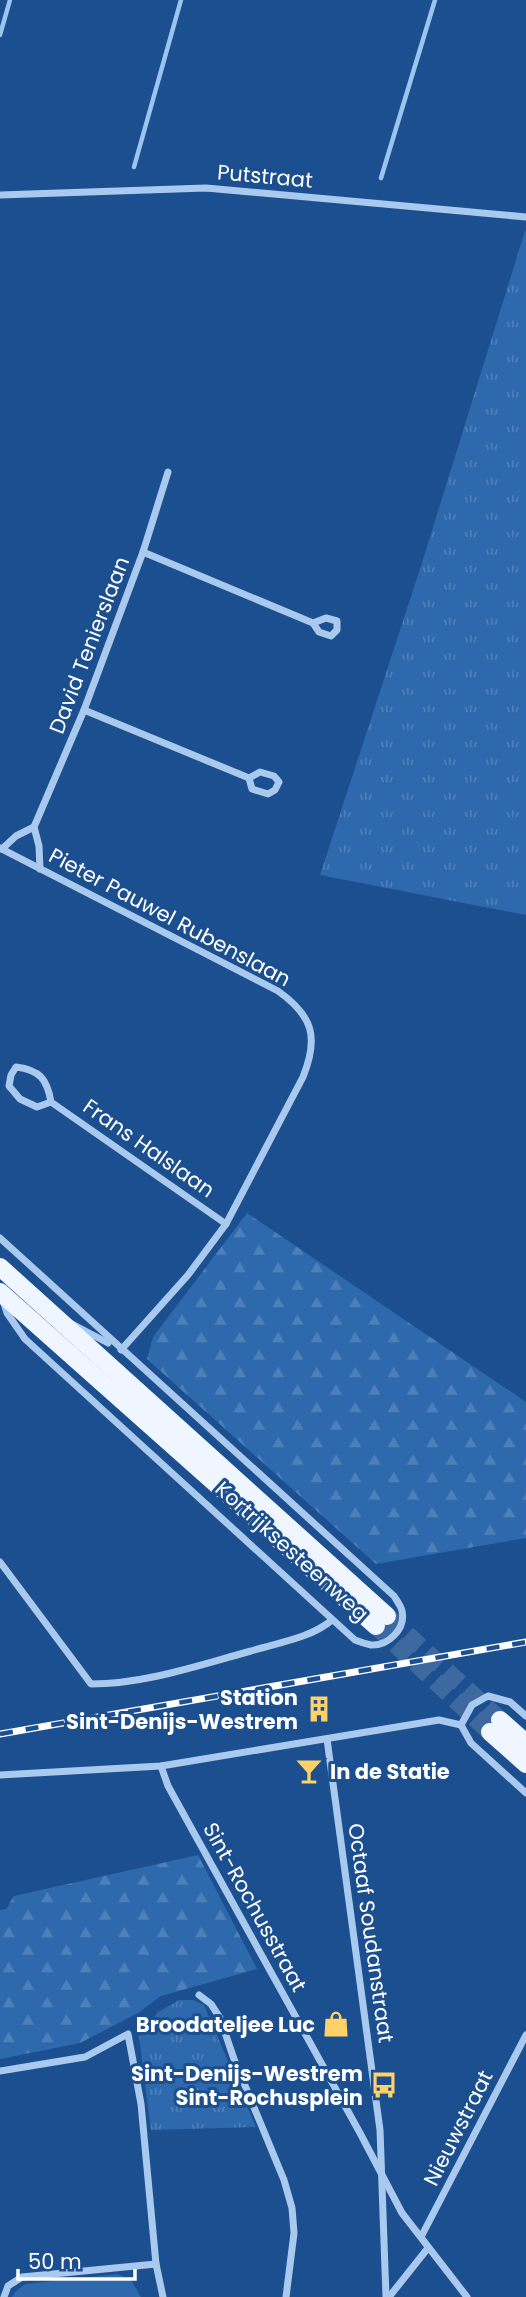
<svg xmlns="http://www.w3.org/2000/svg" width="526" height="2297" viewBox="0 0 526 2297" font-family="Poppins,sans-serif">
  <defs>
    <pattern id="forest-firs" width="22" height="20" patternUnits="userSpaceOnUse" patternTransform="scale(1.75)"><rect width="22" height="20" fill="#2e69ad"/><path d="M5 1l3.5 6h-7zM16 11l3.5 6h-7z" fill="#4d80b9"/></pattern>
    <pattern id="park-tufts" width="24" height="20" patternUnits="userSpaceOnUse" patternTransform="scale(1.75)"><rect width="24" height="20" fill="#2e69ad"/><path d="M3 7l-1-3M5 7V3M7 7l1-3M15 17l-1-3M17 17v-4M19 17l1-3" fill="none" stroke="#4d80b9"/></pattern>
  </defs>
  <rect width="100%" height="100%" fill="#1b4f8f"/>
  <!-- green -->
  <path fill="#2e69ad" d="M118 2274 131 2280 141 2297H12L15 2292 25 2284Z"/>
  <!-- forest -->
  <g fill="url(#forest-firs)">
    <path d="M247 1213 526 1402V1538L376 1564 147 1359 153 1337Z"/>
    <path d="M198 1855 257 1969 161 1996 138 2013 80 2043 0 2059V1910L6 1909 14 1896Z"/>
  </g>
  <!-- park -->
  <g fill="url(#park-tufts)">
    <path d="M525 231H526V915L320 875 421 566Z"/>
    <path d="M179 2000H193L204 2005 256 2127 151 2130 139 2036 158 2012Z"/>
  </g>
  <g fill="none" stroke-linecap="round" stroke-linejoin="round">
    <!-- stream -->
    <g stroke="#9cc4f0" stroke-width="4.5">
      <path d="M0 35 10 0"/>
      <path d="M134 167 181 0"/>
      <path d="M381 178 435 0"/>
    </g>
    <!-- primary-tunnel -->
    <g stroke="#3d69a0" stroke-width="18" stroke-dasharray="18 9" stroke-linecap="butt">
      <path d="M387 1616 500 1720"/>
      <path d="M376 1626 490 1732"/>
    </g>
    <!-- street -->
    <g stroke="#a9c9ee" stroke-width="7">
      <path d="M0 195 206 188 526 217"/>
      <path d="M143 552 313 623 319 632 331 636 337 630V621L326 618 313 623"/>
      <path d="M84 710 249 778 252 789 268 794 275 790 279 782 274 776 260 772 249 778"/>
      <path d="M0 848 278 991C313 1016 319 1037 303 1077L226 1224 188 1275 121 1350"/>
      <path d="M2 849 16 836 34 827"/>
      <path d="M40 869 39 846 34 827 84 710 143 552 168 472"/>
      <path d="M51 1102 37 1107 20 1099 9 1086 11 1075 16 1067C40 1070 47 1079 51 1102L226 1224"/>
      <path d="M0 1238 394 1596C397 1601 401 1606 402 1611 406 1629 388 1646 371 1645 366 1644 360 1642 355 1640L25 1339 7 1313 3 1300"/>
      <path d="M72 1324 108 1343"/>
      <path d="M0 1562 91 1684C145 1684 199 1665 251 1651 277 1643 311 1638 332 1620"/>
      <path d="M526 1716 510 1702 488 1696 472 1705 461 1725 471 1743 526 1793"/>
      <path d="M327 1739 380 2130 386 2297"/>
      <path d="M161 1766 168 1786 360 2133 402 2213 467 2297"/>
      <path d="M0 1775 161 1766 439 1720 461 1725"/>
      <path d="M199 1995 211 2004 220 2018 234 2059 284 2180 292 2208 294 2233 286 2297"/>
      <path d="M0 2071 85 2057 128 2034 141 2104 156 2264 163 2297"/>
      <path d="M421 2237 526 2035"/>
      <path d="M4 2297 8 2286 22 2277 156 2264"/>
      <path d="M389 2297 428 2248"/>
    </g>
    <!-- primary -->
    <g stroke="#f0f6ff" stroke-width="18">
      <path d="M0 1267 387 1616"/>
      <path d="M0 1292 376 1626"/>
      <path d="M500 1720 526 1743"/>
      <path d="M490 1732 526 1764"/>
    </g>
    <!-- rail casing -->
    <g stroke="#fff" stroke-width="7">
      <path id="rail" d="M0 1734 526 1642"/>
    </g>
    <!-- rail -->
    <use href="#rail" stroke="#1b4f8f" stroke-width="4.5" stroke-dasharray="13" stroke-linecap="butt"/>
  </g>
  <!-- icons -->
  <defs>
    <g id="building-bare" transform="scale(2.1)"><path d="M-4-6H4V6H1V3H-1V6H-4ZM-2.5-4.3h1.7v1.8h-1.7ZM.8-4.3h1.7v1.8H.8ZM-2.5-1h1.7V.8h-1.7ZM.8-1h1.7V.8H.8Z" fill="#ffd166" stroke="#1b4f8f" stroke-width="2.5" paint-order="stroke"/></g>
    <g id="bar-bare" transform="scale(2.1)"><path d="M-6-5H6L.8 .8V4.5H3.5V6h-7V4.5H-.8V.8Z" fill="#ffd166" stroke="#1b4f8f" stroke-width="2.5" paint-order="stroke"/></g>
    <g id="shop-bare" transform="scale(2.1)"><path d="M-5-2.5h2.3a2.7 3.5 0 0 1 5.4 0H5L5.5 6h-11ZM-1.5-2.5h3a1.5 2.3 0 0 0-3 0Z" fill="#ffd166" stroke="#1b4f8f" stroke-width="2.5" paint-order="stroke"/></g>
    <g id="bus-bare" transform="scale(2.1)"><path d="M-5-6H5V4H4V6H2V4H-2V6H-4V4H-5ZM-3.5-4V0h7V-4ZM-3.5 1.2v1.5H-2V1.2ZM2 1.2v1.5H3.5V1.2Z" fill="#ffd166" stroke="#1b4f8f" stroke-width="2.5" paint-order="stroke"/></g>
  </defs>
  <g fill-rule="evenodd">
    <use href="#building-bare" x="319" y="1709"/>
    <use href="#bar-bare" x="309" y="1771"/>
    <use href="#shop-bare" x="336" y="2024"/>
    <use href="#bus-bare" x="384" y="2085"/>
  </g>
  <g text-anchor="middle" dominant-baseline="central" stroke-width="6" stroke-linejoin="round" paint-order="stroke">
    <!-- street labels -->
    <g font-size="21" fill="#fff" stroke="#1b4f8f">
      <text transform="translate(265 176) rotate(5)">Putstraat</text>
      <text transform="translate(89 645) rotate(-69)">David Tenierslaan</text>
      <text transform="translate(170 917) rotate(28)">Pieter Pauwel Rubenslaan</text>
      <text transform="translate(149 1148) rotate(35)">Frans Halslaan</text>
      <text transform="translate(292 1551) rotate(42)">Kortrijksesteenweg</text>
      <text transform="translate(255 1907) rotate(61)">Sint-Rochusstraat</text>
      <text transform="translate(371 1933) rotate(82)">Octaaf Soudanstraat</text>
      <text transform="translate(458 2128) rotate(-63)">Nieuwstraat</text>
    </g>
    <!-- poi labels -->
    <g font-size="21" font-weight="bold" fill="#fff" stroke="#1b4f8f" text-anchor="end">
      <text x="298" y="1697">Station<tspan x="298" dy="24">Sint-Denijs-Westrem</tspan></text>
      <text x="330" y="1771" text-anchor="start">In de Statie</text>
      <text x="315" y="2024">Broodateljee Luc</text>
      <text x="363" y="2073">Sint-Denijs-Westrem<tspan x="363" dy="24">Sint-Rochusplein</tspan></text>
    </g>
  </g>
  <!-- scale -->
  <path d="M18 2269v10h117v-10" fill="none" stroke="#ffffff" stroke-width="3.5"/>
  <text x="28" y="2269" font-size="21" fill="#ffffff" stroke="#1b4f8f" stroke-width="5" paint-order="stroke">50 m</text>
</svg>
